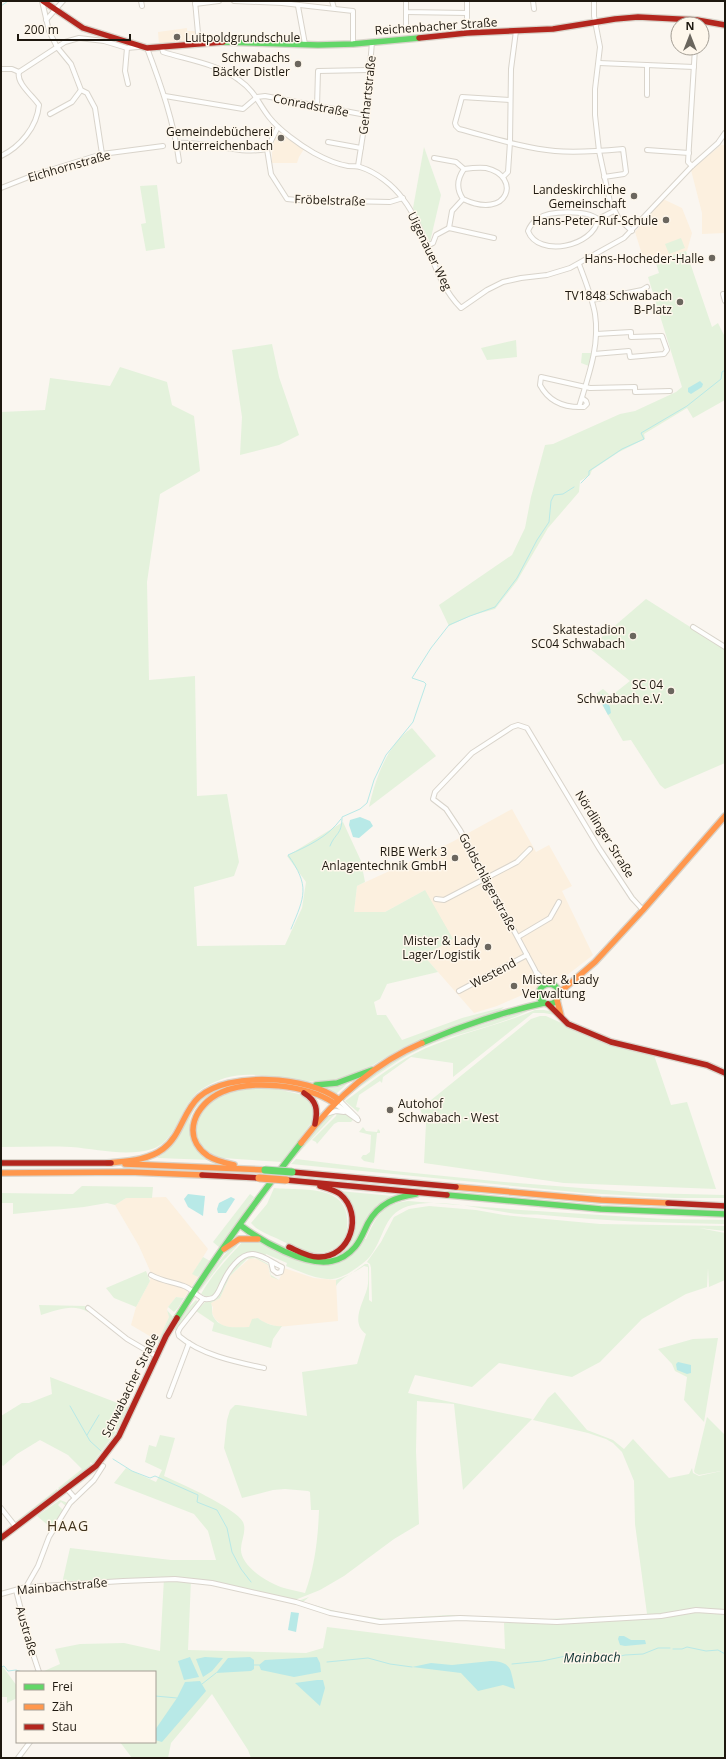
<svg xmlns="http://www.w3.org/2000/svg" width="726" height="1759" viewBox="0 0 726 1759" font-family="'Open Sans',sans-serif">
  <rect width="100%" height="100%" fill="#faf6f0"/>
  <!-- built -->
  <g fill="#fcf0df">
    <path d="M187 28V31H195L196 41 159 45 158 32Z"/>
    <path d="M276 135 286 136 304 149 299 157 297 163H272V150Z"/>
    <path d="M721 145H725V233L702 234V213L691 170Z"/>
    <path d="M663 199 682 208 692 233 687 251 645 264 635 232Z"/>
    <path d="M512 809 536 852 549 845 572 886 562 891 593 955 566 976 497 1006 474 1013 424 956 425 890 385 912H354L357 886 452 842Z"/>
    <path d="M166 1197 208 1249 193 1273 198 1277 184 1298 176 1297 168 1307 167 1310 169 1317 158 1341 131 1325 136 1307 150 1281 151 1273 139 1246 115 1205 126 1198Z"/>
    <path d="M250 1258 258 1259 268 1265 270 1275 279 1280 284 1268 314 1278 336 1280 338 1321 278 1327 263 1322 258 1318 249 1327 236 1328 223 1326 215 1319 212 1313 213 1307 210 1303 220 1298 230 1276Z"/>
  </g>
  <!-- green -->
  <g fill="#e4f2dc">
    <path d="M424 147 441 195 430 242 413 208Z"/>
    <path d="M157 185 165 248 146 251 141 224 146 223 140 186Z"/>
    <path d="M681 238 685 248 669 254 665 244Z"/>
    <path d="M686 251 712 327 718 323 725 337V400L693 418 687 408 644 434 645 439 619 452 592 470 590 475 580 481 579 492 548 528 517 581 495 609 470 616 449 626 439 605 512 555 525 528 531 497 545 445 553 444 620 414 635 411 676 392 682 387 648 277 659 273 655 260Z"/>
    <path d="M516 340 517 357 487 360 481 348Z"/>
    <path d="M272 344 279 377 299 435 279 445 240 455 242 417 232 350Z"/>
    <path d="M582 353H592L589 366 581 363Z"/>
    <path d="M120 367 167 382 172 405 194 416 200 471 160 494 147 582 149 680 195 676 197 796 227 794 239 862 234 876 194 887 197 946 285 945 302 908 306 882 287 856 343 822 361 861 365 882 357 886 354 912H385L425 890 453 939 424 956 438 972 387 984 380 999 374 1002 377 1015H386L402 1040 462 1018 504 1007C493 1019 470 1023 455 1028 437 1034 420 1039 404 1047 381 1059 356 1079 330 1081 295 1085 260 1068 225 1078 214 1082 202 1087 194 1096 179 1112 175 1142 152 1149 126 1157 97 1149 71 1147 48 1146 24 1147 1 1147V412L45 410 50 378 110 386Z"/>
    <path d="M646 599 725 649V763L665 789 660 785 631 740 623 741 596 694 603 689 611 696 630 681 589 648Z"/>
    <path d="M412 728 436 756 369 807C375 780 387 744 412 728Z"/>
    <path d="M529 1009H532C502 1025 466 1031 434 1043 402 1055 375 1077 347 1096 370 1077 392 1060 419 1048 454 1031 493 1022 529 1009Z"/>
    <path d="M535 1010H544L554 1012 555 1015 544 1013H533L453 1077V1063L411 1057 383 1077 382 1083 380 1081 359 1095 356 1107 360 1108 358 1112 346 1102 345 1101C368 1085 390 1066 414 1054 453 1034 496 1027 535 1010Z"/>
    <path d="M540 1016H546L599 1040 654 1055 671 1105 687 1102 716 1189 564 1183 424 1163 426 1123 420 1109 531 1019Z"/>
    <path d="M351 1080 336 1094 323 1086Z"/>
    <path d="M230 1082 307 1088 221 1090C205 1096 184 1112 191 1132 193 1140 206 1153 211 1160L157 1158C179 1145 184 1116 200 1098 207 1091 221 1087 230 1082Z"/>
    <path d="M268 1087 303 1095 307 1097 315 1108 312 1122 282 1162 222 1158C199 1151 185 1129 203 1109 206 1105 209 1100 214 1098 232 1089 248 1088 268 1087Z"/>
    <path d="M335 1112V1114L293 1159C300 1148 324 1117 335 1112Z"/>
    <path d="M337 1112 345 1113 353 1120 351 1122H338L334 1124 317 1144 316 1142 312 1140 336 1116Z"/>
    <path d="M363 1127 366 1131 377 1132 378 1129 380 1131V1133H377L374 1163 364 1161 361 1158 363 1155H366L370 1152 371 1135 359 1132Z"/>
    <path d="M296 1159 394 1171 504 1182 644 1193 725 1195V1198H674L585 1193 291 1164Z"/>
    <path d="M82 1186 153 1187 152 1198H126L115 1205 107 1203 84 1207 13 1214V1203H1V1193L73 1194Z"/>
    <path d="M274 1188C307 1191 356 1183 346 1234L348 1235C329 1261 310 1254 284 1242 275 1237 265 1234 256 1228L251 1223 267 1204Z"/>
    <path d="M339 1191 393 1196 377 1205 359 1237 346 1252 333 1259 296 1253 274 1242 303 1254 336 1255 355 1225Z"/>
    <path d="M250 1194 254 1197 220 1248 213 1242Z"/>
    <path d="M408 1201 521 1210 663 1219 725 1220V1224C664 1223 604 1221 543 1215 535 1214 527 1215 519 1214 488 1211 444 1198 413 1205 383 1211 386 1235 371 1255 366 1262 359 1266 352 1271 344 1276 336 1280 327 1279 313 1278 299 1271 286 1266L287 1263 266 1254 265 1256 247 1252C230 1261 224 1280 214 1295L207 1297 201 1294C211 1277 222 1264 235 1250 238 1248 240 1243 243 1242 265 1232 302 1277 338 1263 350 1258 358 1250 364 1239H366C376 1217 382 1204 408 1201Z"/>
    <path d="M429 1206 476 1210 504 1215 600 1224 725 1226V1231L699 1228 725 1233V1280L709 1287 708 1268 707 1287 686 1294 642 1319 600 1362 572 1377 499 1363 472 1387 415 1375 408 1393 532 1419 463 1490 454 1404 417 1401 416 1451 419 1524 394 1539 344 1576 320 1590 295 1600 191 1580 188 1650 306 1653 323 1648 327 1627 505 1649 504 1623 543 1621 460 1617 384 1621 337 1614 298 1601 309 1597 303 1602 346 1614 386 1619 449 1615 548 1619 647 1614 635 1524 634 1481 622 1452 613 1443 606 1439 588 1433 533 1420 548 1398 555 1392 587 1430 613 1440 624 1449 633 1439 669 1478 689 1474 692 1468 693 1473 699 1476 721 1471 699 1475 695 1473 694 1471 707 1417 725 1435V1758H251L248 1750 212 1694 171 1743 168 1758H132L120 1742H155V1672H42L60 1664 55 1649 80 1644 124 1643 160 1651 164 1578H137L64 1582 63 1579 70 1548 171 1560H216L208 1531 194 1514 114 1483 126 1468 156 1482 162 1470 145 1462 149 1445 156 1447 160 1435 175 1438 164 1476C180 1483 236 1508 243 1522 247 1531 241 1540 241 1549 240 1566 269 1584 284 1588 290 1590 298 1591 305 1593 315 1566 318 1538 319 1510H311L310 1492 308 1491 285 1489 273 1490 242 1498 224 1448 227 1420 230 1410 235 1405H238L307 1416 302 1372 357 1364 365 1337 366 1334C350 1323 363 1303 367 1289 369 1282 368 1274 368 1267L364 1266C356 1272 341 1277 336 1286V1280L351 1274 365 1264H368L369 1267V1300L372 1302 371 1268 370 1264 367 1262 381 1242 394 1217 409 1209Z"/>
    <path d="M239 1240 237 1246 223 1261 200 1291C201 1282 231 1246 239 1240Z"/>
    <path d="M252 1255 268 1264 271 1275 279 1280 271 1277 268 1265 255 1258 247 1259 230 1276 220 1298 211 1303C213 1308 211 1311 213 1316 220 1330 236 1327 249 1327L252 1319 258 1318C264 1323 274 1327 282 1326L273 1339 271 1348 212 1331 214 1323 196 1311 205 1302 212 1300C223 1283 233 1262 252 1255Z"/>
    <path d="M203 1257 210 1261 198 1277 192 1274Z"/>
    <path d="M146 1271 150 1281 136 1307 114 1298 106 1288Z"/>
    <path d="M176 1297 184 1298 178 1308 174 1312 168 1307Z"/>
    <path d="M196 1300 199 1303 177 1330H174L184 1312Z"/>
    <path d="M39 1305 86 1306 89 1311 88 1312C73 1303 57 1310 41 1315Z"/>
    <path d="M167 1310 173 1317 160 1342 158 1341 169 1317Z"/>
    <path d="M718 1338 704 1422 684 1400 687 1377 675 1371 672 1364 658 1349 693 1339Z"/>
    <path d="M50 1377 128 1407 117 1430 115 1429 114 1431 116 1432 95 1460 96 1461 93 1464 90 1462 91 1466 61 1490 58 1488 82 1469 68 1455 40 1440 17 1454 3 1466 1 1464V1416L22 1403H29L52 1394Z"/>
    <path d="M57 1489 58 1492 14 1525V1523Z"/>
    <path d="M60 1500 68 1503 66 1506 61 1502 58 1505 63 1510 52 1530 49 1526 37 1516Z"/>
    <path d="M1 1667H3L17 1686V1698L7 1703V1697H1Z"/>
  </g>
  <!-- water -->
  <g fill="#b8e9e7">
    <path d="M700 381 703 384 702 387 691 394 688 392V388Z"/>
    <path d="M603 694 610 707 611 713 608 715 598 696Z"/>
    <path d="M360 817 370 821 373 826 359 838 353 837 349 825 350 820Z"/>
    <path d="M188 1194 205 1196 203 1216 188 1207 184 1199Z"/>
    <path d="M231 1197 235 1199 226 1213H218L217 1209 219 1203Z"/>
    <path d="M678 1362 691 1365V1373L687 1374 677 1370 676 1364Z"/>
    <path d="M291 1612 299 1613 296 1632 288 1630Z"/>
    <path d="M619 1636H624L631 1640H645L646 1644 625 1646 620 1645 618 1639Z"/>
    <path d="M190 1657 199 1677 184 1680 178 1661Z"/>
    <path d="M205 1657 223 1658 212 1671 203 1677 196 1659Z"/>
    <path d="M250 1657 254 1660V1669L251 1671 216 1673 228 1658Z"/>
    <path d="M317 1657 320 1663 321 1672 294 1677 261 1670 259 1665 265 1660Z"/>
    <path d="M491 1661C513 1662 510 1670 515 1689L503 1685 478 1691 461 1673 412 1667 431 1663 452 1665Z"/>
    <path d="M317 1680H323L325 1688 320 1706 295 1683Z"/>
    <path d="M200 1681 206 1691 162 1742 155 1740V1730L177 1698 185 1682Z"/>
  </g>
  <g fill="none" stroke-linecap="round" stroke-linejoin="round">
    <!-- stream -->
    <g stroke="#b8e9e7" stroke-width="1">
      <path d="M1 6 8 1"/>
      <path d="M581 483 589 475V471L622 449 644 439 641 433 687 406 721 379 722 372 725 370"/>
      <path d="M330 846C335 833 342 835 342 817L360 809 367 803 374 780 386 755 413 722 426 684 424 682 412 678 431 648 449 625 470 616 495 607 517 578 537 540 549 522 551 501 554 495 563 494 574 487"/>
      <path d="M291 929C305 896 310 886 288 855 308 846 328 837 341 819"/>
      <path d="M70 1406 90 1441 101 1451"/>
      <path d="M87 1435 99 1415"/>
      <path d="M113 1459 132 1471 150 1478 155 1476 198 1495 197 1502 217 1510 227 1528 232 1552 241 1569 251 1582"/>
      <path d="M673 1649H682L687 1647 706 1651 718 1650 725 1654"/>
      <path d="M327 1662 368 1658 390 1664 412 1667"/>
      <path d="M512 1664 542 1661 566 1656 612 1658 625 1655 643 1654 658 1648H670"/>
      <path d="M254 1665H259"/>
      <path d="M1 1667 4 1666 8 1671 16 1670 22 1672"/>
      <path d="M30 1672 38 1671"/>
      <path d="M202 1684 216 1673"/>
      <path d="M155 1696 177 1698"/>
    </g>
    <!-- street casing -->
    <g stroke="#d9d4cb" stroke-width="6">
      <g id="street">
        <path d="M42 1 49 31 57 47 71 64 81 90 87 93 95 108 102 154"/>
        <path d="M141 1 142 6"/>
        <path d="M195 1 199 44"/>
        <path d="M234 1 282 3 353 11V44"/>
        <path d="M332 1 334 8"/>
        <path d="M406 1V12L467 13"/>
        <path d="M533 1 534 9"/>
        <path d="M594 1V16L600 47 595 89V115L599 151 610 202 619 219 632 231"/>
        <path d="M195 4 219 1"/>
        <path d="M298 6 305 44"/>
        <path d="M46 20 63 1"/>
        <path d="M406 26V12"/>
        <path d="M467 33V1"/>
        <path d="M127 48 125 71 128 84"/>
        <path d="M147 48C161 85 174 122 179 161"/>
        <path d="M162 48 163 52C188 60 218 64 239 80 255 91 258 103 269 117 279 130 300 145 314 153 325 159 335 164 348 166 352 166 356 166 360 167 376 172 393 185 403 199 428 231 432 280 461 308L487 290 503 282 521 278 547 275 570 268 624 238 692 166 718 143 725 133"/>
        <path d="M599 63 694 67"/>
        <path d="M1 69H12L19 72"/>
        <path d="M19 72 65 42 79 38 104 41 127 48 138 47"/>
        <path d="M647 95V65"/>
        <path d="M165 96 243 109 257 97 265 96 366 115"/>
        <path d="M510 100 462 97 455 123 456 126 459 129C490 137 523 148 555 151 577 153 601 151 623 149L626 172 624 174 604 177"/>
        <path d="M317 107 318 71 369 70"/>
        <path d="M50 114 72 102 81 90"/>
        <path d="M328 142 361 148"/>
        <path d="M177 143C207 141 237 155 267 149L278 127"/>
        <path d="M267 149 271 174 287 199 297 200 390 202 403 198"/>
        <path d="M647 150 689 153"/>
        <path d="M1 156C20 147 37 127 39 105 33 96 16 83 19 72"/>
        <path d="M434 158 456 162 464 169"/>
        <path d="M358 166 366 115 372 42"/>
        <path d="M692 166 688 162 695 48"/>
        <path d="M503 177 508 172 510 142 511 69 516 31"/>
        <path d="M1 188 34 175 102 154 163 146"/>
        <path d="M598 219C586 210 550 210 537 219 533 222 530 226 528 231 538 258 594 247 598 219L614 211"/>
        <path d="M449 228 452 211 463 199C456 189 457 179 464 169 471 168 479 167 486 168 522 176 509 221 463 199"/>
        <path d="M427 246 433 243 436 235 449 228 494 238"/>
        <path d="M723 294 725 301"/>
        <path d="M592 300 642 290 647 287"/>
        <path d="M594 354 629 351 630 357 664 354 667 350 662 336 631 337V332L596 334"/>
        <path d="M582 398 586 401 587 404 584 407C565 408 549 402 540 385L541 377 590 388 635 387V392L670 391"/>
        <path d="M579 407C588 377 600 346 595 314 592 297 585 280 579 264"/>
        <path d="M693 627 725 647"/>
        <path d="M436 899 444 900 517 862 530 849"/>
        <path d="M518 937 550 918 559 902"/>
        <path d="M537 973 548 984"/>
        <path d="M542 988 535 970 460 830 446 809 433 799 435 792 472 753 512 727 518 725 527 728 599 848 632 898 643 910"/>
        <path d="M459 991 527 955"/>
        <path d="M338 1099 357 1118"/>
        <path d="M334 1103 358 1120"/>
        <path d="M326 1114 336 1111 344 1112"/>
        <path d="M151 1275C161 1281 173 1282 184 1286 190 1288 195 1294 202 1298 205 1300 210 1299 213 1298 219 1294 220 1287 223 1282 228 1271 240 1253 253 1254 263 1255 273 1263 282 1267L281 1272 277 1273 273 1270 271 1262"/>
        <path d="M203 1299 180 1328 178 1332 179 1336C201 1355 236 1362 264 1368"/>
        <path d="M88 1308 127 1339 156 1356"/>
        <path d="M169 1396 189 1343"/>
        <path d="M67 1489 74 1497"/>
        <path d="M1 1508 16 1527"/>
        <path d="M26 1587 38 1566 49 1537 70 1503 94 1480 103 1466"/>
        <path d="M16 1590 29 1642 39 1672"/>
        <path d="M1 1594 26 1587 123 1581 175 1579 212 1583 296 1602 330 1613 380 1622 460 1618 557 1622 661 1616 696 1610 725 1612"/>
        <path d="M18 1758 30 1742"/>
      </g>
    </g>
    <!-- fast casing -->
    <g stroke="#d9d4cb" stroke-width="8">
      <g id="fast">
        <path d="M223 42 318 45 353 44 419 38"/>
        <circle cx="549" cy="994" r="10"/>
        <path d="M422 1043C461 1026 503 1012 544 1003"/>
        <path d="M316 1085 337 1083 372 1070"/>
        <path d="M447 1195 601 1209 725 1214"/>
        <path d="M240 1225C261 1241 306 1267 332 1261 342 1259 349 1254 355 1247 361 1240 364 1231 368 1223 379 1203 396 1197 416 1194"/>
        <path d="M177 1318C214 1258 257 1199 301 1143"/>
      </g>
    </g>
    <!-- slow casing -->
    <g stroke="#d9d4cb" stroke-width="8">
      <g id="slow">
        <path d="M559 993 595 962 643 910 725 816"/>
        <path d="M557 1000 561 1016"/>
        <path d="M301 1143C333 1101 372 1064 422 1043"/>
        <path d="M107 1163C125 1161 147 1161 163 1149 181 1136 183 1111 199 1097 228 1071 308 1076 338 1099"/>
        <path d="M125 1164 265 1170"/>
        <path d="M234 1165C225 1163 216 1161 208 1156 180 1136 195 1104 222 1092 252 1079 307 1085 334 1103"/>
        <path d="M1 1173 129 1172 202 1175"/>
        <path d="M456 1187 601 1200 668 1203"/>
        <path d="M224 1249 239 1239H258"/>
      </g>
    </g>
    <!-- jam casing -->
    <g stroke="#d9d4cb" stroke-width="8">
      <g id="jam">
        <path d="M43 1 83 28 147 48 223 42"/>
        <path d="M419 38 467 33 553 29 615 19 638 17 697 20 725 25"/>
        <path d="M548 1004 568 1024 611 1042 707 1065 725 1073"/>
        <path d="M304 1093C317 1101 318 1110 315 1124"/>
        <path d="M1 1163H111"/>
        <path d="M292 1172 456 1187"/>
        <path d="M202 1175 259 1178"/>
        <path d="M286 1180 447 1195"/>
        <path d="M668 1203 725 1206"/>
        <path d="M289 1247C298 1251 308 1257 318 1257 351 1258 364 1214 340 1194 335 1190 327 1188 320 1186"/>
        <path d="M1 1538 96 1466 119 1436 166 1336 177 1318"/>
      </g>
    </g>
    <!-- street -->
    <use href="#street" stroke="#fefefd" stroke-width="4"/>
    <!-- fast -->
    <use href="#fast" stroke="#63d668" stroke-width="5.5"/>
    <!-- slow -->
    <use href="#slow" stroke="#ff974d" stroke-width="5.5"/>
    <!-- jam -->
    <use href="#jam" stroke="#b3261e" stroke-width="5.5"/>
    <!-- fast-bridge casing -->
    <g stroke="#d5d2ce" stroke-width="9" stroke-linecap="butt">
      <path id="fast-bridge" d="M265 1170 292 1172"/>
    </g>
    <!-- slow-bridge casing -->
    <g stroke="#d5d2ce" stroke-width="9" stroke-linecap="butt">
      <path id="slow-bridge" d="M259 1178 286 1180"/>
    </g>
    <!-- fast-bridge -->
    <use href="#fast-bridge" stroke="#63d668" stroke-width="7"/>
    <!-- slow-bridge -->
    <use href="#slow-bridge" stroke="#ff974d" stroke-width="7"/>
  </g>
  <!-- markers -->
  <g fill="#6b665e" stroke="#fef7ec" stroke-width="1.5">
    <circle cx="177" cy="37" r="4"/>
    <circle cx="298" cy="64" r="4"/>
    <circle cx="281" cy="138" r="4"/>
    <circle cx="634" cy="196" r="4"/>
    <circle cx="666" cy="220" r="4"/>
    <circle cx="712" cy="258" r="4"/>
    <circle cx="680" cy="302" r="4"/>
    <circle cx="633" cy="636" r="4"/>
    <circle cx="671" cy="691" r="4"/>
    <circle cx="455" cy="858" r="4"/>
    <circle cx="488" cy="947" r="4"/>
    <circle cx="514" cy="986" r="4"/>
    <circle cx="390" cy="1110" r="4"/>
  </g>
  <g text-anchor="middle" dominant-baseline="central" stroke-width="3" stroke-linejoin="round" paint-order="stroke">
    <!-- street labels -->
    <g font-size="12" fill="#1e180f" stroke="#fef7ec">
      <text transform="translate(436 26) rotate(-4)">Reichenbacher Straße</text>
      <text transform="translate(367 95) rotate(-84)">Gerhartstraße</text>
      <text transform="translate(311 105) rotate(11)">Conradstraße</text>
      <text transform="translate(69 166) rotate(-16)">Eichhornstraße</text>
      <text transform="translate(330 200) rotate(2)">Fröbelstraße</text>
      <text transform="translate(430 251) rotate(64)">Uigenauer Weg</text>
      <text transform="translate(605 834) rotate(58)">Nördlinger Straße</text>
      <text transform="translate(488 882) rotate(62)">Goldschlägerstraße</text>
      <text transform="translate(493 973) rotate(-28)">Westend</text>
      <text transform="translate(130 1385) rotate(-64)">Schwabacher Straße</text>
      <text transform="translate(62 1586) rotate(-5)">Mainbachstraße</text>
      <text transform="translate(27 1631) rotate(74)">Austraße</text>
    </g>
    <!-- poi labels -->
    <g font-size="12" fill="#1e180f" stroke="#fef7ec" text-anchor="end">
      <text x="185" y="37" text-anchor="start">Luitpoldgrundschule</text>
      <text x="290" y="57">Schwabachs<tspan x="290" dy="14">Bäcker Distler</tspan></text>
      <text x="273" y="131">Gemeindebücherei<tspan x="273" dy="14">Unterreichenbach</tspan></text>
      <text x="626" y="189">Landeskirchliche<tspan x="626" dy="14">Gemeinschaft</tspan></text>
      <text x="658" y="220">Hans-Peter-Ruf-Schule</text>
      <text x="704" y="258">Hans-Hocheder-Halle</text>
      <text x="672" y="295">TV1848 Schwabach<tspan x="672" dy="14">B-Platz</tspan></text>
      <text x="625" y="629">Skatestadion<tspan x="625" dy="14">SC04 Schwabach</tspan></text>
      <text x="663" y="684">SC 04<tspan x="663" dy="14">Schwabach e.V.</tspan></text>
      <text x="447" y="851">RIBE Werk 3<tspan x="447" dy="14">Anlagentechnik GmbH</tspan></text>
      <text x="480" y="940">Mister &amp; Lady<tspan x="480" dy="14">Lager/Logistik</tspan></text>
      <text x="522" y="979" text-anchor="start">Mister &amp; Lady<tspan x="522" dy="14">Verwaltung</tspan></text>
      <text x="398" y="1103" text-anchor="start">Autohof<tspan x="398" dy="14">Schwabach - West</tspan></text>
    </g>
    <!-- water labels -->
    <g font-size="13" font-style="italic" fill="#0e3232" stroke="#fef7ec">
      <text transform="translate(592 1657) rotate(-1)">Mainbach</text>
    </g>
    <!-- quarter labels -->
    <g font-size="14" letter-spacing="1" fill="#42341e" stroke="#fef7ec">
      <text x="68" y="1525">HAAG</text>
    </g>
  </g>
  <!-- border -->
  <rect width="726" height="1759" fill="none" stroke="#1e180f" stroke-width="4"/>
  <!-- legend -->
  <rect x="16" y="1671" width="140" height="72" fill="#fef7ec" stroke="#a49e94"/>
  <rect x="24" y="1684" width="20" height="6" fill="#63d668" stroke="#a49e94"/>
  <text x="52" y="1691" font-size="12" fill="#1e180f">Frei</text>
  <rect x="24" y="1704" width="20" height="6" fill="#ff974d" stroke="#a49e94"/>
  <text x="52" y="1711" font-size="12" fill="#1e180f">Zäh</text>
  <rect x="24" y="1724" width="20" height="6" fill="#b3261e" stroke="#a49e94"/>
  <text x="52" y="1731" font-size="12" fill="#1e180f">Stau</text>
  <!-- north arrow -->
  <g transform="translate(690 36)"><circle r="19" fill="#fef7ec" stroke="#a49e94"/>
  <path d="M0-3L7 15L0 10L-7 15Z" fill="#6b665e"/>
  <text y="-6" font-size="11" font-weight="bold" text-anchor="middle" fill="#1e180f">N</text>
  </g>
  <!-- scale -->
  <path d="M18 34v6h112v-6" fill="none" stroke="#1e180f" stroke-width="2"/>
  <text x="24" y="34" font-size="12" fill="#1e180f" stroke="#fef7ec" stroke-width="3" paint-order="stroke">200 m</text>
</svg>
